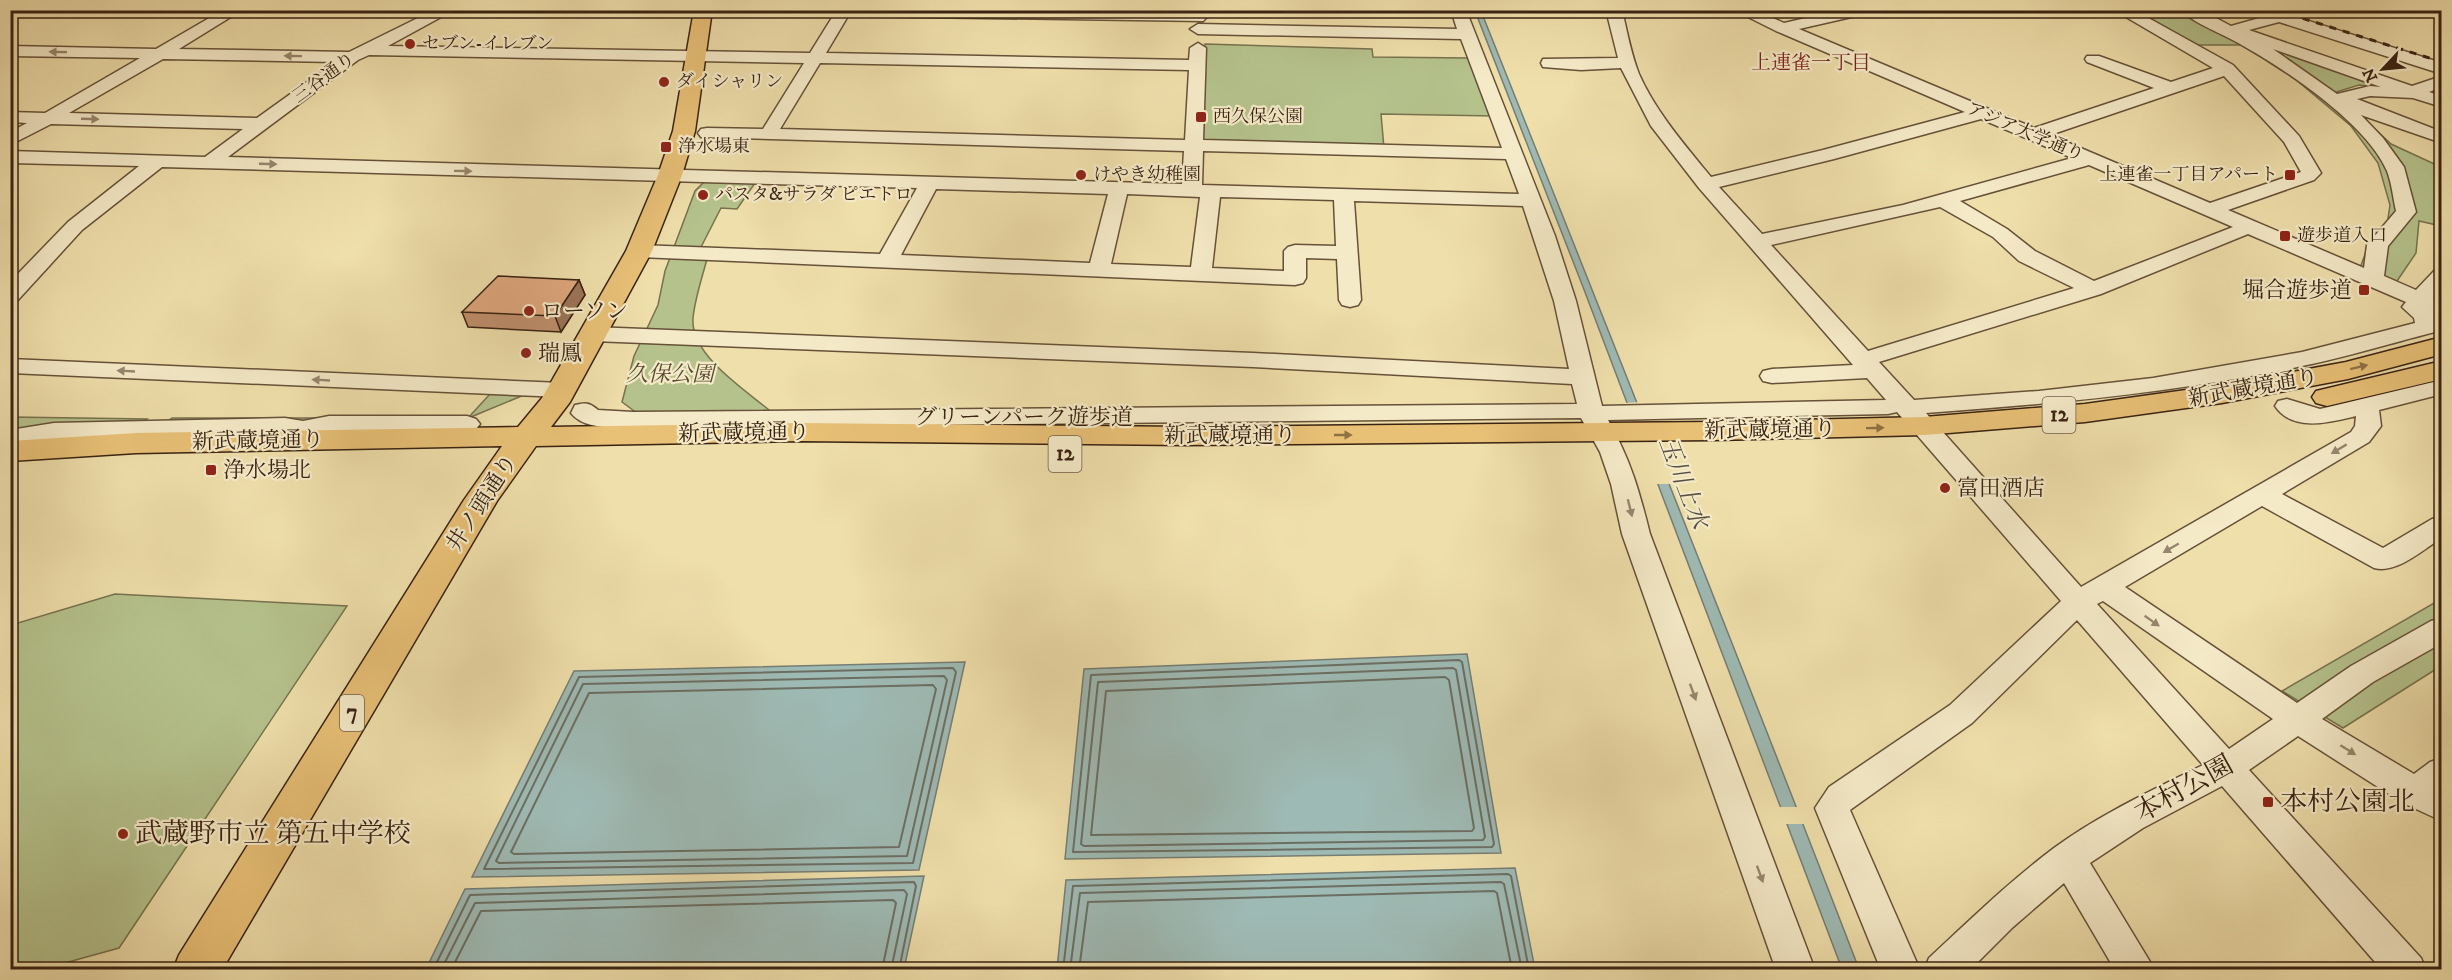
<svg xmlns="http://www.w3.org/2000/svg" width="2452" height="980" viewBox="0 0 2452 980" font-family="'IM FELL DW Pica','Noto Serif JP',serif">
  <rect width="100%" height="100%" fill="#efdfab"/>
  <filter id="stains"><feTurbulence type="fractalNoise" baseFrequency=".00333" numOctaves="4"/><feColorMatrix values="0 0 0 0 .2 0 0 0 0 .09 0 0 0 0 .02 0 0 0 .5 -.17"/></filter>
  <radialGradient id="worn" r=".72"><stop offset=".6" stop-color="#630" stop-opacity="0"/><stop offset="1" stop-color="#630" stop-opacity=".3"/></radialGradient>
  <!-- green -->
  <g fill="#b5c28c" stroke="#77724f" stroke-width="1.5">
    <path d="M2129 11H2188L2397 89 2359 85 2336 92 2391 144 2441 167V226L2419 221 2416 253 2395 284 2360 268 2374 230 2387 225 2390 205 2378 163 2351 126 2295 79 2242 45H2196Z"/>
    <path d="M1205 44 1372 49 1373 57 1470 58 1494 116 1381 114 1384 148 1203 141Z"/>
    <path d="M705 181 755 183 737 209 721 208 699 251 707 259C702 278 695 298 693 318 690 356 747 391 774 414L641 416 622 402 634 356 658 305 665 271 695 191Z"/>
    <path d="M490 394 524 395 471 417 467 421 160 427 172 418H468Z"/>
    <path d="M10 417 147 419 137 427 11 435Z"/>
    <path d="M115 594 347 606 119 948 43 969H11V625Z"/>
    <path d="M2441 599V666L2343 728 2282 691Z"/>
  </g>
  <!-- water -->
  <g fill="#9ebab4" stroke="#767d73" stroke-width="1.5">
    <path d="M1475 11H1481C1608 330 1736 649 1859 969H1842L1583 287Z"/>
    <path d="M1467 654 1501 853 1065 859 1084 669Z"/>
    <path d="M965 662 919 870 472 877 574 671Z"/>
    <path d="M1515 868 1535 969H1057L1066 880Z"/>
    <path d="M924 876 904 969H426L465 889Z"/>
  </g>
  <!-- pier -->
  <g fill="#efdfab">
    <path d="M1641 402 1673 484H1655L1624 403Z"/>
    <path d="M1777 807H1800L1807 824H1784Z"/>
  </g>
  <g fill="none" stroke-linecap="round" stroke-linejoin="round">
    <!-- shore -->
    <g stroke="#6c6e63" stroke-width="2">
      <path d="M1459 660 1462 662 1494 844 1492 847 1073 852 1091 675Z"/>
      <path d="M953 668 956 672 913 863 484 869 579 677Z"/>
      <path d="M1453 668 1456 670 1485 837 1483 840 1084 846 1081 844 1098 682Z"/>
      <path d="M944 676 947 680 907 856 499 863 496 861 583 684Z"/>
      <path d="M1445 677 1449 680 1474 828 1472 831 1091 835 1106 691Z"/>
      <path d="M933 685 936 689 899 847 514 854 511 852 589 693Z"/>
      <path d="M433 970 470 895 914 882 916 886 899 970"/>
      <path d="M441 970 475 903 904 890 907 894 891 970"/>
      <path d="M451 970 481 911 893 900 896 903 882 970"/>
      <path d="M1063 970 1073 886 1508 874 1511 876 1529 970"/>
      <path d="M1070 970 1080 893 1501 882 1504 884 1522 970"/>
      <path d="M1079 970 1088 902 1494 891 1497 893 1512 970"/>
    </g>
    <!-- minor casing -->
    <g stroke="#665138" stroke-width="3">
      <g id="minor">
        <path d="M223 10H242L179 49 349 52 434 10H454L388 46 810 53 833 16 764 15 757 10H1041L1198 13 1203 15 1206 18 1203 21 848 16 826 53 1189 60 1190 48 1198 43 1206 48 1203 140 1502 148 1461 39 1198 34 1190 29 1198 24 1457 29 1451 10H1466L1555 236 1576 301 1602 406 1886 400 1867 378 1772 383 1763 381 1760 376 1763 371 1772 369 1853 365 1699 188 1651 126 1621 68 1581 70 1543 67 1541 63 1543 59 1618 58 1606 10H1622C1627 31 1631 54 1639 74 1656 112 1684 144 1711 177L1823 150 1965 112 1776 31 1734 10H1755L1784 23 1841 10H1871L1869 13 1799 29 2034 128 2154 88 2087 62 2085 59 2087 56H2099L2171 82 2213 68 2114 10H2134L2233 65 2299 136 2321 173 2314 180 2228 210 2364 268 2367 245 2396 211C2393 198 2392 184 2387 171 2366 123 2285 69 2240 44 2225 35 2191 22 2181 10H2201L2231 26 2263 17 2258 15 2256 10H2274L2442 63V74L2279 22 2249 30 2412 86 2442 76V87L2429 92 2442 96V107L2413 98 2370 96 2357 99 2442 132V143L2361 115 2383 138 2404 167 2416 212 2388 246 2384 276 2416 290 2434 271 2442 270V289L2433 297 2442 301V316L2434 314 2439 327 2435 332C2391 343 2347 357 2302 366 2178 392 2053 404 1926 413L2081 587 2351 432 2355 426 2356 416C2331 422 2293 433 2275 406L2278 401 2287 399 2320 409 2442 380V394L2379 410 2381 426 2369 442 2282 494 2383 548 2432 519 2442 516V538C2422 550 2397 574 2374 568L2262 506 2125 587 2297 703 2351 666 2431 621 2442 618V643L2373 682 2322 719 2414 774 2430 762 2442 758V821L2403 803 2298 736 2249 770 2421 958 2426 970H2382L2222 786 2143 828 2090 863 2155 970H2115L2064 883 2013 927 1970 970H1924L1929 958C1970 920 2010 881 2054 848 2100 814 2153 790 2203 765L2077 620 1972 723 1850 810 1920 970H1881L1815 808 1829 787 1950 705 2061 601 1897 412 1888 414 1608 420C1631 461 1639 490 1650 534L1815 970H1776L1622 534 1611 484 1600 452 1581 418 633 428C614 427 584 430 571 413L575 405C586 402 590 403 598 410L633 412 1577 404 1572 384 1253 367 593 341 585 339 581 334 585 329 593 327 1253 353 1569 369 1554 301 1523 206 1354 201 1361 300 1358 305 1350 307 1342 305 1339 300 1337 259 1306 258V278L1303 283 1295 285 639 257 632 255 628 251 632 247 639 245 880 254 917 188 162 167 82 230 18 300 10 302V282L68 222 139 166 10 163V151L205 157 243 129 51 124 10 145V132L27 123 10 122V112L45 113 140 58 10 56V46L156 49ZM2273 49 2381 87 2370 86 2337 94ZM369 55 804 63 763 129 707 128 701 129 698 133 701 137 1184 151 1182 184 228 157 358 60ZM163 59 335 62 257 118 69 113ZM820 63 1189 70 1185 140 780 129ZM2224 76 2284 142 2301 172 2210 203 2050 135ZM1981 119 2072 158 1903 205 1762 234 1719 187 1834 159ZM1203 151 1506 159 1519 194 1202 185ZM2089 165 2233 227 2094 281 2035 251 2007 229 1960 201ZM936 189 1108 194 1090 263 901 255ZM1127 194 1200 197 1191 267 1111 264ZM1220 197 1334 200 1336 246 1295 245 1288 247 1284 251V271L1212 268ZM1940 207 1993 237 2019 261 2074 288 1868 351 1771 245ZM2248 234 2406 302 2402 307 2414 318 2415 323 2302 352 2153 378 2039 391 1914 400 1879 362 2101 294ZM2103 601 2273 719 2229 749 2097 604Z"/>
        <path d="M10 359 562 383 571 385 574 390 571 395 562 397 10 373Z"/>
        <path d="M329 416H467L476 419 480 424 476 429 467 432H329L303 437 285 434 54 439 10 446V430L54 423 285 418 303 421Z"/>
      </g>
    </g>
    <!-- major casing -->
    <g stroke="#392212" stroke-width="3">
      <g id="major">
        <path d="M694 10H712L695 131 682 175 652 251 570 402 551 427 800 423 1186 427 1713 422 1924 417 2085 404 2222 385 2346 362 2442 337V354L2348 379 2222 403 2085 422 1924 435 1713 440 1186 445 800 441 536 446 497 501 222 970H173L179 955 464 500 502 446 136 453 10 461V441L136 433 518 427 542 398 626 251 658 175 673 131Z"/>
        <path d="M2442 361V379L2327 406 2316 403 2312 397 2316 391Z"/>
      </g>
    </g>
    <!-- minor -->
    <use href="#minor" fill="#f5eac8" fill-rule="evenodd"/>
    <!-- major -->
    <use href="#major" fill="#e8c076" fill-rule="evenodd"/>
    <!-- rail -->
    <path stroke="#392212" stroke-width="3" stroke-dasharray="7 7" stroke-linecap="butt" d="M2276 10 2442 62"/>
  </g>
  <!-- wall -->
  <path fill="#bf8f6c" stroke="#392212" stroke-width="1.5" d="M579 280 585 295 561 332 468 327 462 312Z"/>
  <!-- shaded-wall -->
  <path fill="#9b7458" stroke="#392212" stroke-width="1.5" d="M579 280 585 295 561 332 555 316Z"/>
  <!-- building -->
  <path fill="#dea67d" stroke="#392212" stroke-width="1.5" d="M498 276 579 280 555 316 462 312Z"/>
  <!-- one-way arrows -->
  <defs><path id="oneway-solid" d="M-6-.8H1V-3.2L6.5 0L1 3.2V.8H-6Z" transform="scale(1.5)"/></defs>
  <g fill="#97866d">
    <use href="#oneway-solid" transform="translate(58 52) rotate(-179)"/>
    <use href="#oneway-solid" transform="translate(293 56) rotate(-179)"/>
    <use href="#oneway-solid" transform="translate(90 119) rotate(2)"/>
    <use href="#oneway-solid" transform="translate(268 164) rotate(2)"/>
    <use href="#oneway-solid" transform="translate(463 171) rotate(1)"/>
    <use href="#oneway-solid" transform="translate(126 371) rotate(-177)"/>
    <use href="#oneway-solid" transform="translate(321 380) rotate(-177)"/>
    <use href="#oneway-solid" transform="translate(2339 449) rotate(149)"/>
    <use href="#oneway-solid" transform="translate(1630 508) rotate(76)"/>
    <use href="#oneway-solid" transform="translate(2171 548) rotate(150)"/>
    <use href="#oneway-solid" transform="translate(2152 621) rotate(35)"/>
    <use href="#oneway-solid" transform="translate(1693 692) rotate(70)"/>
    <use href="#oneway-solid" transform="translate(2348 750) rotate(32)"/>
    <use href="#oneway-solid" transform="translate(1760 874) rotate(70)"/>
  </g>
  <g fill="#907144">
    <use href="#oneway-solid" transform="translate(2359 367) rotate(-14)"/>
    <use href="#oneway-solid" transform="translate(1875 428) rotate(-1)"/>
    <use href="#oneway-solid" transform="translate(1343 435)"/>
  </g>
  <!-- markers -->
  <g fill="#8f2418" stroke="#f5eac8" stroke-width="2">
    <circle cx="410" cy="44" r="6"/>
    <circle cx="664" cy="82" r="6"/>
    <rect x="1195" y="111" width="12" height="12" rx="3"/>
    <rect x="660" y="141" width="12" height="12" rx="3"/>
    <circle cx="1081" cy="175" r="6"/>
    <rect x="2284" y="169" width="12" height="12" rx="3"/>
    <circle cx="703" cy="195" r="6"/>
    <rect x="2279" y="230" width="12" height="12" rx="3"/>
    <rect x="2358" y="284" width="12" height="12" rx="3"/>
    <circle cx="529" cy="311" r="6"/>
    <circle cx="526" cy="353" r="6"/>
    <rect x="205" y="464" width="12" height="12" rx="3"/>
    <circle cx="1945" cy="488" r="6"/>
    <rect x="2262" y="796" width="12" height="12" rx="3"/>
    <circle cx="123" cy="834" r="6"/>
  </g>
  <g text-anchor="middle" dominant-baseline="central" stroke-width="4.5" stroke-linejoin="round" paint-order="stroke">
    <!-- far-poi labels -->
    <g font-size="18" fill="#392212" stroke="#f5eac8" text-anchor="start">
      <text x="422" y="44">セブン-イレブン</text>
      <text x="676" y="82">ダイシャリン</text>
      <text x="1213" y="117">西久保公園</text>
      <text x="678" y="147">浄水場東</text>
      <text x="1093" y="175">けやき幼稚園</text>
      <text x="2278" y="175" text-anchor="end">上連雀一丁目アパート</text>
      <text x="715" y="195">パスタ&amp;サラダ ピエトロ</text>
      <text x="2297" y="236">遊歩道入口</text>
    </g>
    <!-- far-street labels -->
    <g font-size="18" fill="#392212" stroke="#f5eac8">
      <text transform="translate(324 78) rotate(-36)">三谷通り</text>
      <text transform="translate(2025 132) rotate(23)">アジア大学通り</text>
    </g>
    <!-- far-neighbourhood labels -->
    <g font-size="20" fill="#7a1f14" stroke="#f5eac8">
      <text x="1811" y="63">上連雀一丁目</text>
    </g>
    <!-- shield labels -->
    <g fill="#f5eac8" stroke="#715e49" stroke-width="1.5">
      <rect x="2042.5" y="397" width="33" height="36" rx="4.5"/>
      <rect x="1048.5" y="436" width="33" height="36" rx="4.5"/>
      <rect x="340" y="695" width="24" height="36" rx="4.5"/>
    </g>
    <g font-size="21" font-weight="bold" fill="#392212">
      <text x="2059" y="415">12</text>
      <text x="1065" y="454">12</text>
      <text x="352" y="713">7</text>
    </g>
    <!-- poi labels -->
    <g font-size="22" fill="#392212" stroke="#f5eac8" text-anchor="start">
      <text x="2352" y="290" text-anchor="end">堀合遊歩道</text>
      <text x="541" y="311">ローソン</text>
      <text x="538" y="353">瑞鳳</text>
      <text x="223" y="470">浄水場北</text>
      <text x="1957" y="488">富田酒店</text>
    </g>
    <!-- park labels -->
    <g font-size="22" font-style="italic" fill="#584a30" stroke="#f5eac8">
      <text x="670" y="374">久保公園</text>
    </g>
    <!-- street labels -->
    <g font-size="22" fill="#392212" stroke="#f5eac8">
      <text transform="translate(2253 388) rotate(-10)">新武蔵境通り</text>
      <text x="1024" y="417">グリーンパーク遊歩道</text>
      <text transform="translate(1770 430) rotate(-1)">新武蔵境通り</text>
      <text transform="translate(744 433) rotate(-1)">新武蔵境通り</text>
      <text x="1230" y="435">新武蔵境通り</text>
      <text transform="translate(258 441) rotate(-1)">新武蔵境通り</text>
      <text transform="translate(482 503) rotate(-57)">井ノ頭通り</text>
    </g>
    <!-- water labels -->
    <g font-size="24" font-style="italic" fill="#575043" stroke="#f5eac8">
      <text transform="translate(1683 483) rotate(69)">玉川上水</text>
    </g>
    <!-- near-street labels -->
    <g font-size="27" fill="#392212" stroke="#f5eac8">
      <text transform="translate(2184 789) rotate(-29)">本村公園</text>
    </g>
    <!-- near-poi labels -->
    <g font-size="27" fill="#392212" stroke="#f5eac8" text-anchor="start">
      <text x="2280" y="802">本村公園北</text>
      <text x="135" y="834">武蔵野市立 第五中学校</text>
    </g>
  </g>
  <!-- margin -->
  <rect width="2452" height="980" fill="none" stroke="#efdfab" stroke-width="36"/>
  <rect x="12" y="12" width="2428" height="956" fill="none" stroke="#392212" stroke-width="3"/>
  <rect x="18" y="18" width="2416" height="944" fill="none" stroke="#392212" stroke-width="1.5"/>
  <!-- north arrow -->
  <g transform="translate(2383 69) rotate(244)" stroke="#f5eac8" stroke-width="4.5" paint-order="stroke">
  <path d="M0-4.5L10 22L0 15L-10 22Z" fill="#392212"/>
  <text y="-9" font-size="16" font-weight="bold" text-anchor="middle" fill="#392212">N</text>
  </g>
  <rect width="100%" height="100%" filter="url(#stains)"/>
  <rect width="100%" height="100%" fill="url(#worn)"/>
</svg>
